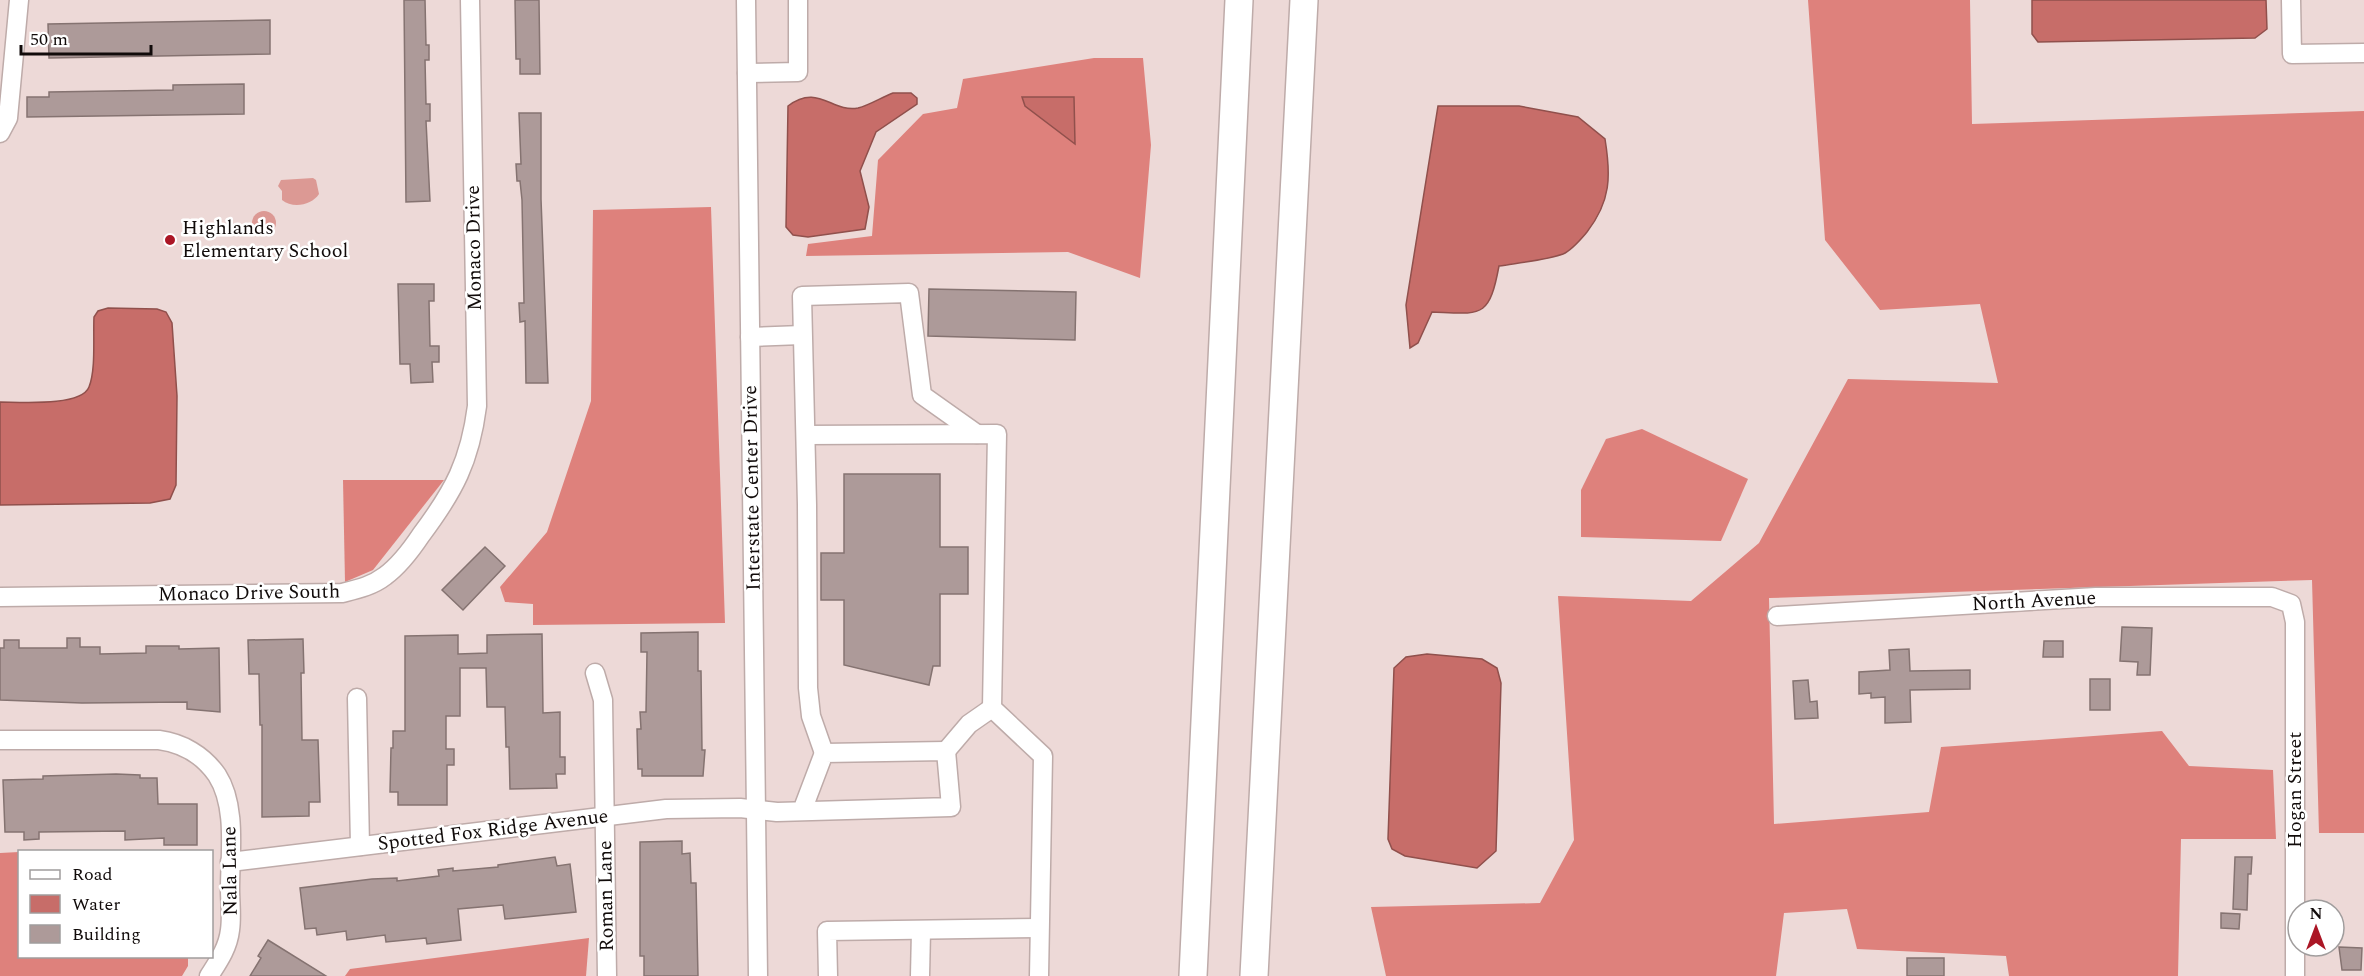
<svg xmlns="http://www.w3.org/2000/svg" width="2364" height="976" viewBox="0 0 2364 976" font-family="Spectral,serif">
  <rect width="100%" height="100%" fill="#edd9d7"/>
  <!-- green -->
  <g fill="#dc9994">
    <path d="M313 178 316 180 319 194C312 205 293 209 282 200V191L278 186 281 180Z"/>
    <circle cx="264" cy="223" r="12"/>
  </g>
  <!-- forest -->
  <g fill="#de817c">
    <path d="M1808 0H1970L1972 124 2364 111V833H2319L2312 580 1769 598 1774 824 1929 812 1941 747 2162 731 2189 766 2273 770 2276 839H2181L2178 976H2009L2006 956 1857 949 1847 909 1784 913 1776 976H1386L1371 907 1540 903 1574 840 1558 596 1691 601 1759 543 1848 379 1998 383 1980 304 1880 310 1825 240Z"/>
    <path d="M1094 58H1143L1151 145 1140 278 1068 252 806 256 808 244 872 236 878 160 923 114 957 108 963 79Z"/>
    <path d="M711 207 725 623 533 625V604L505 602 500 587 547 532 591 401 593 210Z"/>
    <path d="M1642 429 1748 479 1721 541 1581 537V490L1606 439Z"/>
    <path d="M343 480H444L373 570 345 582Z"/>
    <path d="M19 852 20 956 188 957V966L182 976H0V853Z"/>
    <path d="M589 938 586 976H345L350 969Z"/>
  </g>
  <!-- water -->
  <g fill="#c76d69" stroke="#90504c" stroke-width="1.5">
    <path d="M2032 0H2266L2267 29 2255 38 2038 42 2032 34Z"/>
    <path d="M893 93H911L917 98V104L876 132 860 171 869 207 865 229 808 237 793 235 786 227 788 106C818 83 832 113 858 108 870 105 882 97 893 93Z"/>
    <path d="M1022 97H1074L1075 144 1025 106Z"/>
    <path d="M1438 106H1519L1578 117 1605 139C1611 176 1611 201 1587 232 1581 239 1572 250 1563 254 1547 260 1517 263 1499 266 1489 319 1482 314 1432 312L1418 343 1410 348 1406 305Z"/>
    <path d="M108 308 157 309 166 312 172 323 177 396 176 485 170 499 150 503 0 505V402C19 402 81 407 89 387 96 370 93 337 94 317L98 311Z"/>
    <path d="M1427 654 1482 659 1497 668 1501 683 1496 851 1477 868 1405 856 1392 849 1388 839 1394 668 1406 657Z"/>
  </g>
  <!-- building -->
  <g fill="#ad9a99" stroke="#857371" stroke-width="1.5">
    <path d="M404 0H425L426 45H429V60H425L426 104H430V121H426L430 201 406 202Z"/>
    <path d="M515 0H539L540 74H520V59H516Z"/>
    <path d="M270 20V54L49 58 48 24Z"/>
    <path d="M244 84V114L27 117V97H49V92L173 90V85Z"/>
    <path d="M519 113H541V199L548 383H526L525 321 520 322 519 303H524L522 200 520 181H517L516 164H521Z"/>
    <path d="M398 284H434V301H429L430 346H439V362H432L433 382 411 383 410 364H400Z"/>
    <path d="M929 289 1076 292 1075 340 928 336Z"/>
    <path d="M844 474H940V547H968V594H940V666H933L929 685 844 665V600H821V553H844Z"/>
    <path d="M485 547 505 566 463 610 442 590Z"/>
    <path d="M2122 627 2152 628 2150 675H2137L2138 662 2120 661Z"/>
    <path d="M698 632V671H701L702 750H705L703 776H642V769H638L637 729H641L640 712H646L647 652H641V633Z"/>
    <path d="M542 634 543 713 560 712V757H565V774H556L557 788 510 789 509 747H506L505 707H487L486 668H460V716H446V749H454V765H447V805H398V792H390L391 748H393V731H405V636L458 635V654L487 653V635Z"/>
    <path d="M67 638H80V647H100V654L146 653V646H179V649L219 648 220 712 187 709V702L82 703 0 700V648H4V640H19V648H67Z"/>
    <path d="M303 639 304 673H301L302 740H318L320 802H309V816L262 817V725H260L259 674H249L248 640Z"/>
    <path d="M2044 641H2063V657H2043Z"/>
    <path d="M1909 649 1910 671 1970 670V689L1910 690 1911 722 1885 723V697L1871 698V693L1859 694V672L1890 670 1889 650Z"/>
    <rect x="2090" y="679" width="20" height="31"/>
    <path d="M1808 680 1810 702 1817 701 1818 718 1795 719 1793 681Z"/>
    <path d="M116 774 140 775V778H157L158 804H197V845H164V838L125 840V831L39 832V839L24 840V832H5L3 780 43 779V776Z"/>
    <path d="M682 841V854L690 853 691 883H696L698 976H644V956H640V842Z"/>
    <path d="M555 857 557 866 570 864 576 912 505 919 503 905 458 909 461 940 427 944 426 938 386 942 385 935 347 940 346 931 317 935 316 928 305 929 300 888 372 879 397 878V881L439 876 438 870 453 868V871L498 867V865Z"/>
    <path d="M2235 857H2252L2251 874H2248L2247 910 2233 909Z"/>
    <path d="M2221 913 2240 914 2239 929 2221 928Z"/>
    <path d="M268 940 326 976H250L261 958 258 956Z"/>
    <path d="M2339 947 2362 948 2361 970H2342Z"/>
    <rect x="1907" y="958" width="37" height="18"/>
  </g>
  <g fill="none" stroke-linecap="round" stroke-linejoin="round">
    <!-- minor casing -->
    <g stroke="#beaba9" stroke-width="21">
      <g id="minor">
        <path d="M746 0 758 976"/>
        <path d="M2291 0 2292 54 2364 53"/>
        <path d="M747 73 798 72V0"/>
        <path d="M0 133 8 118 19 0"/>
        <path d="M750 337 802 335"/>
        <path d="M806 435 997 434 992 708 1043 756 1039 976"/>
        <path d="M0 597 342 593C358 589 372 586 385 576 400 565 411 550 421 535 454 491 470 461 477 406L470 0"/>
        <path d="M1777 616 2096 597H2272L2291 604 2295 622V976"/>
        <path d="M595 673 603 700 607 976"/>
        <path d="M357 698 360 846"/>
        <path d="M0 740H159C182 743 203 755 217 775 237 806 230 853 230 889 230 902 232 917 230 930 228 948 218 962 209 976"/>
        <path d="M946 751 969 724 992 708"/>
        <path d="M824 753 811 716 808 688 807 505 802 296 909 293 922 395 977 434"/>
        <path d="M230 862 666 809 740 808 777 812 951 807 946 751 824 753 802 811"/>
        <path d="M828 976 827 931 1039 928"/>
        <path d="M920 976 921 931"/>
      </g>
    </g>
    <!-- highway casing -->
    <g stroke="#beaba9" stroke-width="30">
      <g id="highway">
        <path d="M1193 976 1239 0"/>
        <path d="M1254 976 1304 0"/>
      </g>
    </g>
    <!-- minor -->
    <use href="#minor" stroke="#fff" stroke-width="18"/>
    <!-- highway -->
    <use href="#highway" stroke="#fff" stroke-width="27"/>
  </g>
  <!-- markers -->
  <circle fill="#ab1625" stroke="#fff" stroke-width="2" cx="170" cy="240" r="6"/>
  <g text-anchor="middle" dominant-baseline="central" stroke-width="5" stroke-linejoin="round" paint-order="stroke">
    <!-- poi labels -->
    <g font-size="20" fill="#110b0a" stroke="#fff" text-anchor="start">
      <text x="182" y="228">Highlands<tspan x="182" dy="23">Elementary School</tspan></text>
    </g>
    <!-- street labels -->
    <g font-size="20" fill="#110b0a" stroke="#fff">
      <text transform="translate(474 248) rotate(-91)">Monaco Drive</text>
      <text transform="translate(752 488) rotate(-91)">Interstate Center Drive</text>
      <text transform="translate(249 593) rotate(-1)">Monaco Drive South</text>
      <text transform="translate(2034 601) rotate(-3)">North Avenue</text>
      <text transform="translate(2295 790) rotate(-90)">Hogan Street</text>
      <text transform="translate(493 830) rotate(-7)">Spotted Fox Ridge Avenue</text>
      <text transform="translate(230 871) rotate(-91)">Nala Lane</text>
      <text transform="translate(606 896) rotate(-91)">Roman Lane</text>
    </g>
  </g>
  <!-- legend -->
  <rect x="18" y="850" width="195" height="108" fill="#ffffff" stroke="#a09d9d" stroke-width="1.5"/>
  <rect x="30" y="870" width="30" height="9" fill="#ffffff" stroke="#a09d9d" stroke-width="1.5"/>
  <text x="72" y="880" font-size="18" fill="#110b0a">Road</text>
  <rect x="30" y="895" width="30" height="18" fill="#c76d69" stroke="#a09d9d" stroke-width="1.5"/>
  <text x="72" y="910" font-size="18" fill="#110b0a">Water</text>
  <rect x="30" y="925" width="30" height="18" fill="#ad9a99" stroke="#a09d9d" stroke-width="1.5"/>
  <text x="72" y="940" font-size="18" fill="#110b0a">Building</text>
  <!-- north arrow -->
  <g transform="translate(2316 928)"><circle r="28" fill="#ffffff" stroke="#a09d9d" stroke-width="1.5"/>
  <path d="M0-4.5L10 22L0 15L-10 22Z" fill="#ab1625"/>
  <text y="-9" font-size="16" font-weight="bold" text-anchor="middle" fill="#110b0a">N</text>
  </g>
  <!-- scale -->
  <path d="M21 45v9h130v-9" fill="none" stroke="#110b0a" stroke-width="3"/>
  <text x="30" y="45" font-size="18" fill="#110b0a" stroke="#ffffff" stroke-width="4.5" paint-order="stroke">50 m</text>
</svg>
